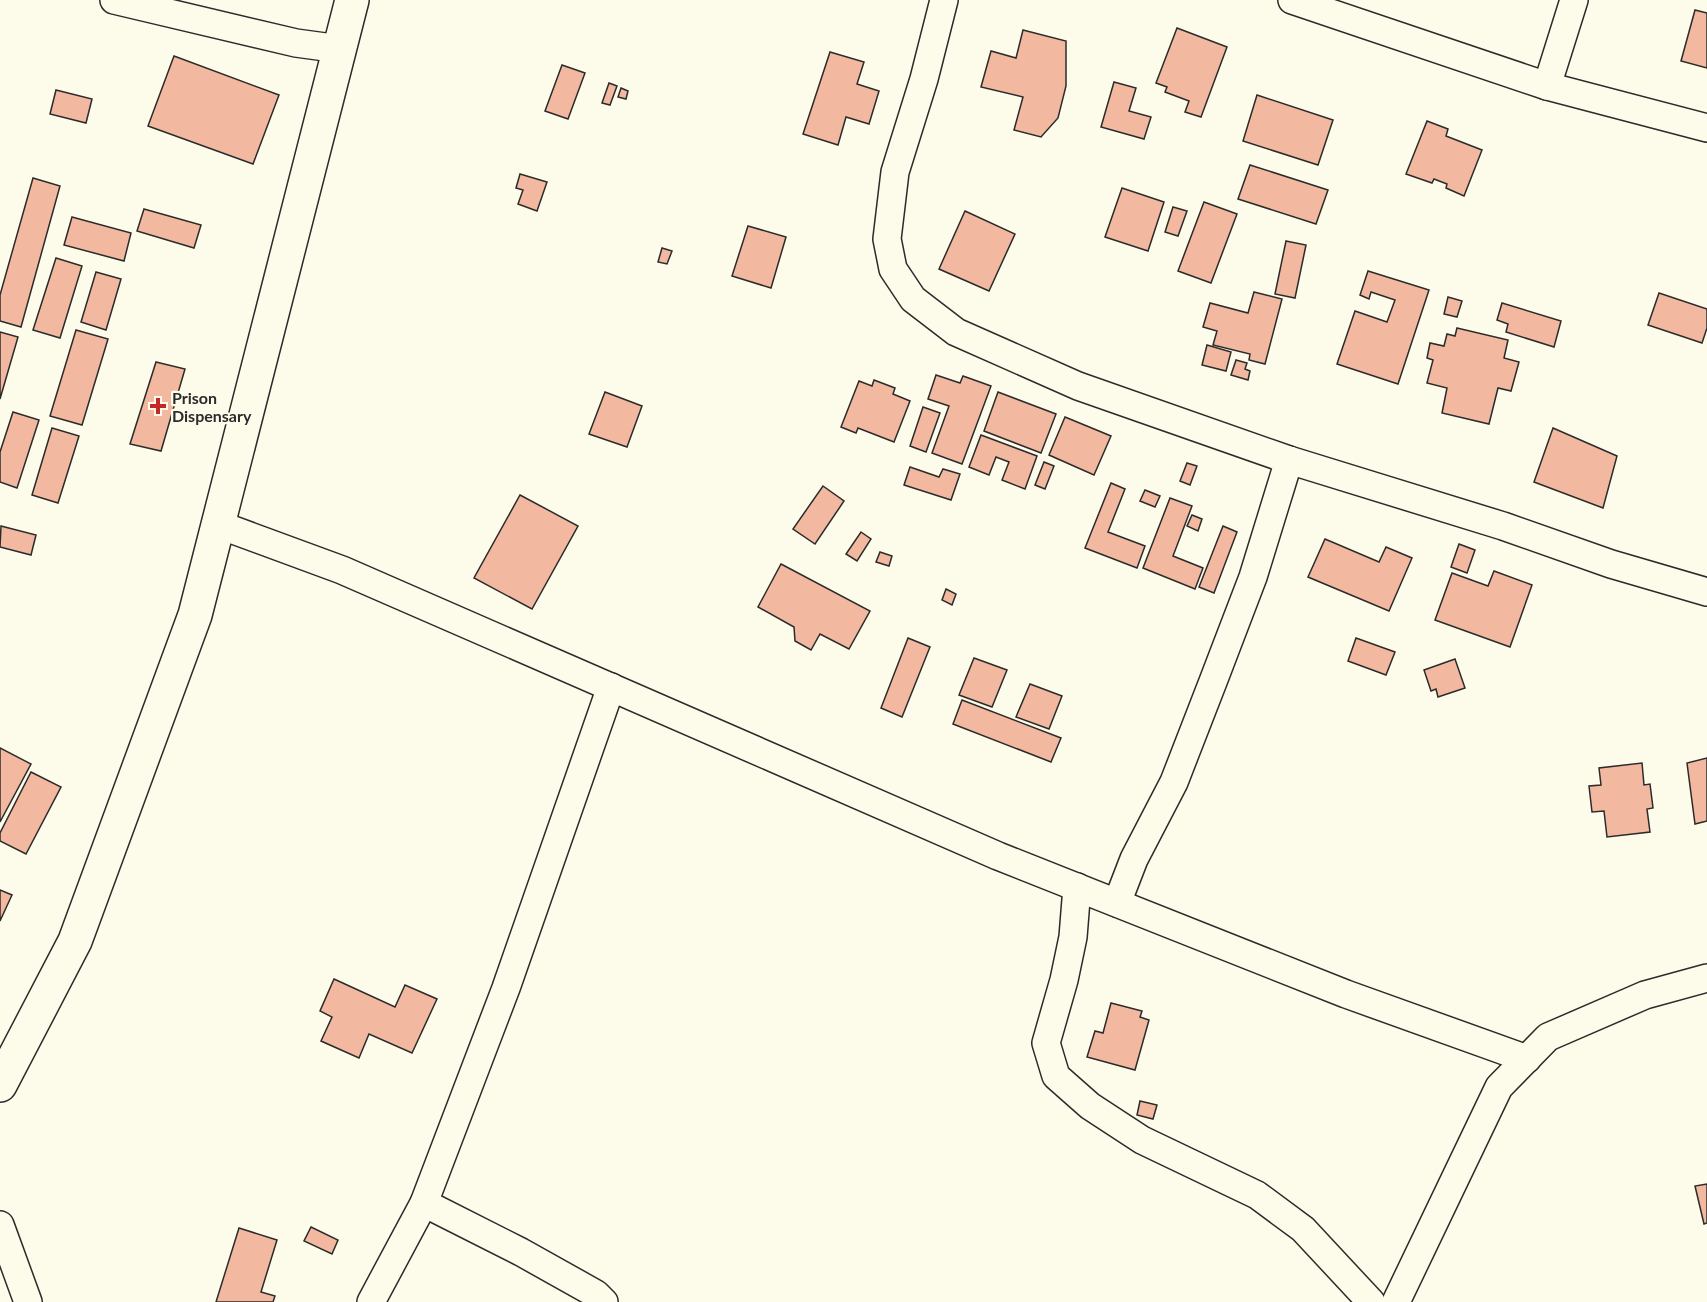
<svg xmlns="http://www.w3.org/2000/svg" width="1707" height="1302" viewBox="0 0 1707 1302" font-family="Lato,sans-serif">
  <rect width="100%" height="100%" fill="#fdfbea"/>
  <!-- building -->
  <g fill="#f2b8a0" stroke="#2b2b2b" stroke-width="1.5">
    <path d="M1695 10 1707 13V68L1681 61Z"/>
    <path d="M1177 28 1227 47 1201 117 1185 112 1189 101 1165 92 1167 87 1156 83Z"/>
    <path d="M1023 30 1066 41V86L1058 118 1041 137 1014 130 1023 97 981 87 991 51 1016 58Z"/>
    <path d="M830 52 864 62 857 84 879 91 869 124 846 117 838 145 803 134Z"/>
    <path d="M174 56 279 95 253 164 148 126Z"/>
    <path d="M562 65 585 73 568 119 545 111Z"/>
    <path d="M1114 82 1136 88 1129 111 1151 117 1144 139 1101 127Z"/>
    <path d="M609 83 617 86 610 105 602 103Z"/>
    <path d="M621 88 628 91 626 99 618 97Z"/>
    <path d="M56 90 92 99 86 123 50 114Z"/>
    <path d="M1257 95 1333 120 1318 165 1243 141Z"/>
    <path d="M1427 121 1448 129 1446 136 1482 150 1464 196 1446 188 1447 184 1434 179 1432 183 1406 174Z"/>
    <path d="M1250 165 1328 190 1316 224 1238 199Z"/>
    <path d="M520 174 547 182 537 211 518 204 523 190 516 188Z"/>
    <path d="M33 178 60 186 21 327 0 321V295Z"/>
    <path d="M1122 188 1164 202 1148 251 1105 237Z"/>
    <path d="M1204 202 1237 214 1211 283 1178 271Z"/>
    <path d="M1173 207 1187 211 1178 236 1165 232Z"/>
    <path d="M144 209 201 225 194 248 137 231Z"/>
    <path d="M965 211 1015 234 989 291 939 269Z"/>
    <path d="M72 217 131 233 124 261 64 245Z"/>
    <path d="M748 226 786 237 771 288 732 276Z"/>
    <path d="M1286 241 1306 245 1295 298 1275 294Z"/>
    <path d="M662 248 672 251 667 264 658 262Z"/>
    <path d="M56 258 82 266 60 338 33 330Z"/>
    <path d="M1368 271 1429 290 1398 384 1337 364 1355 311 1387 322 1395 300 1371 292 1369 299 1360 295Z"/>
    <path d="M96 272 121 279 106 330 81 322Z"/>
    <path d="M1254 292 1282 299 1265 364 1249 360 1250 354 1213 345 1217 331 1203 327 1210 303 1248 313Z"/>
    <path d="M1659 293 1707 309V328L1702 343 1648 325Z"/>
    <path d="M1448 297 1462 301 1457 317 1444 314Z"/>
    <path d="M1502 303 1561 321 1554 347 1506 332 1508 324 1497 320Z"/>
    <path d="M1457 328 1508 340 1504 358 1519 362 1511 391 1498 388 1489 424 1442 413 1447 388 1427 383 1433 360 1427 358 1430 343 1444 346 1447 334 1455 336Z"/>
    <path d="M76 330 108 339 82 425 50 416Z"/>
    <path d="M0 332 18 337 0 399Z"/>
    <path d="M1207 345 1231 352 1226 371 1202 365Z"/>
    <path d="M1236 360 1247 363 1245 369 1250 371 1248 380 1231 375Z"/>
    <path d="M156 362 185 369 161 451 130 444Z"/>
    <path d="M936 375 960 383 963 376 991 386 962 464 932 453 949 406 928 399Z"/>
    <path d="M874 380 895 388 893 394 910 401 894 442 858 428 856 433 841 427 859 381 872 386Z"/>
    <path d="M605 392 642 406 627 447 589 434Z"/>
    <path d="M998 392 1056 414 1041 453 984 431Z"/>
    <path d="M923 407 940 413 926 452 910 446Z"/>
    <path d="M13 412 39 420 17 488 0 482V452Z"/>
    <path d="M1065 417 1111 436 1094 475 1049 455Z"/>
    <path d="M52 428 79 436 58 503 32 495Z"/>
    <path d="M1553 428 1617 456 1603 508 1534 482Z"/>
    <path d="M981 435 1037 456 1025 489 1002 480 1009 462 996 457 989 475 969 467Z"/>
    <path d="M1044 462 1054 466 1045 489 1035 485Z"/>
    <path d="M1187 463 1197 466 1190 485 1180 481Z"/>
    <path d="M910 467 939 477 943 469 960 474 951 500 904 485Z"/>
    <path d="M1111 483 1125 489 1108 532 1145 546 1137 568 1085 548Z"/>
    <path d="M823 486 844 501 815 544 793 529Z"/>
    <path d="M1145 490 1160 496 1155 507 1140 501Z"/>
    <path d="M520 495 578 526 532 609 474 578Z"/>
    <path d="M1170 498 1192 506 1173 556 1203 568 1195 589 1143 568Z"/>
    <path d="M1192 515 1202 519 1198 531 1187 526Z"/>
    <path d="M1 526 36 535 31 555 0 547Z"/>
    <path d="M1223 526 1237 532 1214 593 1199 587Z"/>
    <path d="M861 532 871 539 857 561 846 554Z"/>
    <path d="M1325 539 1379 562 1386 547 1412 558 1389 611 1308 577Z"/>
    <path d="M1459 544 1475 550 1467 573 1451 567Z"/>
    <path d="M880 552 892 556 889 566 876 562Z"/>
    <path d="M781 564 870 611 849 649 820 634 811 650 795 641 794 627 758 607Z"/>
    <path d="M1494 571 1532 585 1510 647 1435 620 1452 573 1488 586Z"/>
    <path d="M946 589 956 594 952 605 942 600Z"/>
    <path d="M908 638 930 647 902 717 881 708Z"/>
    <path d="M1356 638 1395 652 1386 675 1348 661Z"/>
    <path d="M974 658 1007 670 992 707 959 695Z"/>
    <path d="M1455 659 1465 688 1438 697 1436 689 1431 691 1424 670Z"/>
    <path d="M1030 684 1062 696 1049 729 1016 717Z"/>
    <path d="M962 700 1061 738 1051 762 953 724Z"/>
    <path d="M0 748 31 764 0 822Z"/>
    <path d="M1707 758V821L1695 824 1687 763Z"/>
    <path d="M1642 763 1644 785 1650 784 1653 808 1647 809 1650 832 1607 837 1604 811 1592 812 1589 786 1601 785 1599 768Z"/>
    <path d="M31 772 61 787 26 854 0 841V833Z"/>
    <path d="M0 890 12 895 0 921Z"/>
    <path d="M334 979 395 1007 405 985 437 999 412 1053 369 1034 359 1058 321 1041 332 1017 320 1011Z"/>
    <path d="M1111 1003 1142 1011 1140 1017 1149 1020 1135 1070 1087 1057 1095 1031 1103 1033Z"/>
    <path d="M1140 1101 1157 1105 1153 1119 1137 1115Z"/>
    <path d="M1707 1184V1223L1704 1224 1695 1186Z"/>
    <path d="M311 1227 338 1240 332 1254 304 1241Z"/>
    <path d="M239 1228 277 1240 261 1292 275 1296 273 1302H216Z"/>
  </g>
  <g fill="none" stroke-linecap="round" stroke-linejoin="round">
    <!-- minor casing -->
    <g stroke="#2b2b2b" stroke-width="30">
      <g id="minor">
        <path d="M114 0 296 43 340 49"/>
        <path d="M944 0 924 79 895 172 887 239 893 269 913 299 956 332 1078 386 1289 460 1503 526 1611 564 1707 592"/>
        <path d="M1292 0 1547 86 1707 128"/>
        <path d="M1547 86 1574 0"/>
        <path d="M217 524 342 570 998 856 1346 994 1527 1059"/>
        <path d="M1077 887 1073 937 1064 980 1046 1043 1056 1076 1090 1106 1142 1140 1257 1195 1303 1229 1371 1302"/>
        <path d="M1117 903 1134 859 1174 782 1214 679 1253 577 1289 460"/>
        <path d="M424 1203 521 1252 596 1294 604 1302"/>
        <path d="M0 1225 28 1302"/>
        <path d="M371 1302 424 1203 506 988 611 687"/>
        <path d="M1396 1302 1499 1087 1548 1037 1645 995 1707 978"/>
      </g>
    </g>
    <!-- secondary casing -->
    <g stroke="#2b2b2b" stroke-width="36">
      <path id="secondary" d="M0 1085 75 941 195 615 352 0"/>
    </g>
    <!-- minor -->
    <use href="#minor" stroke="#fdfbea" stroke-width="27"/>
    <!-- secondary -->
    <use href="#secondary" stroke="#fdfbea" stroke-width="33"/>
  </g>
  <!-- markers -->
  <path fill="#c62828" stroke="#fdfbea" stroke-width="2" d="M155 397h6v6h6v6h-6v6h-6v-6h-6v-6h6z"/>
  <g text-anchor="middle" dominant-baseline="central" stroke-width="4.5" stroke-linejoin="round" paint-order="stroke">
    <!-- poi labels -->
    <g font-size="16" font-weight="bold" fill="#2b2b2b" stroke="#fdfbea" text-anchor="start">
      <text x="172" y="397">Prison<tspan x="172" dy="18">Dispensary</tspan></text>
    </g>
  </g>
</svg>
